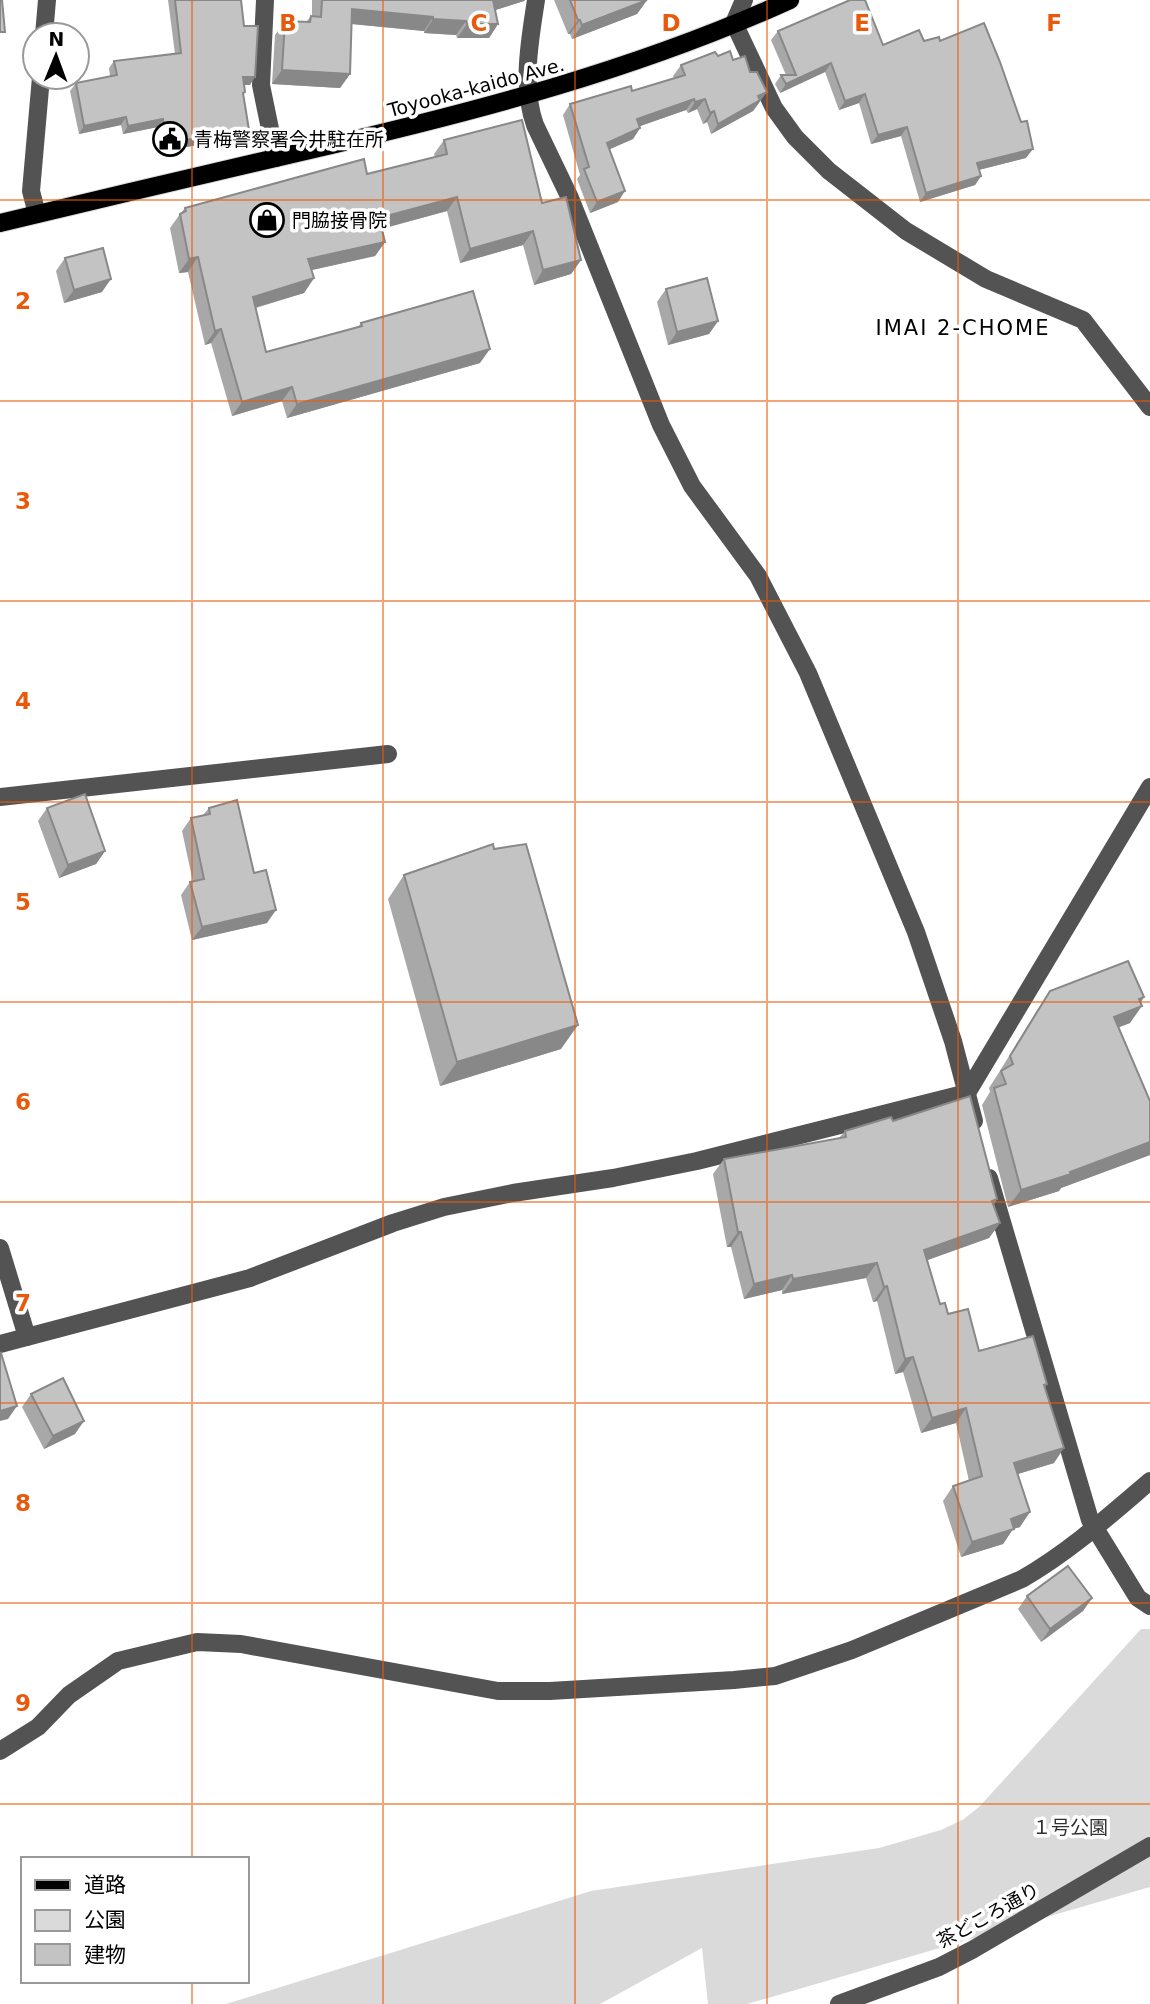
<svg xmlns="http://www.w3.org/2000/svg" width="1150" height="2004" viewBox="0 0 1150 2004" font-family="'DejaVu Sans','Noto Sans JP',sans-serif">
  <rect width="100%" height="100%" fill="#fff"/>
  <!-- park -->
  <path fill="#dadada" d="M1141 1629H1150V1887L747 2004H708L702 1948 600 2004H226L591 1891 879 1848 941 1830 964 1819 980 1806Z"/>
  <g fill="none" stroke-linecap="round" stroke-linejoin="round">
    <!-- major casing -->
    <g stroke="#dbdbdb" stroke-width="20">
      <path id="major" d="M0 223C103 198 207 174 310 150 474 112 636 70 790 0"/>
    </g>
    <!-- minor -->
    <g stroke="#535353" stroke-width="18">
      <path d="M265 0 261 85 276 158"/>
      <path d="M536 0C530 40 521 86 535 125L570 198 661 425 692 486 758 576 808 673 916 932 953 1041 974 1121"/>
      <path d="M744 0 734 23 774 108 795 137 829 171 906 231 986 279 1083 320 1150 407"/>
      <path d="M44 35 47 0"/>
      <path d="M37 214 31 191 41 77"/>
      <path d="M0 797 388 754"/>
      <path d="M989 1178 1090 1520 1138 1598 1150 1606"/>
      <path d="M0 1248 27 1337"/>
      <path d="M0 1344 250 1278 393 1223 444 1207 513 1193 613 1178 697 1161 967 1093 1150 787"/>
      <path d="M0 1751 38 1727 69 1695 118 1661 197 1642 241 1644 498 1691H550L734 1680 775 1676 852 1650 1022 1579C1069 1552 1109 1516 1150 1481"/>
      <path d="M839 2004 939 1967 972 1950 1150 1846"/>
    </g>
    <!-- major -->
    <use href="#major" stroke="#000" stroke-width="18"/>
  </g>
  <!-- wall -->
  <g fill="#a8a8a8">
    <path d="M168 0H241L250 85H244V138L160 151 158 127 123 134 121 125 79 134 70 91 76 83 110 76 109 68 114 61 175 54Z"/>
    <path d="M312 0H525L524 1 495 10 498 24 489 38H457L456 35 424 33V31L351 24 350 74 340 88 272 84 275 35 285 21 306 22 311 16H312Z"/>
    <path d="M554 0H647L637 14 572 39 570 34H568Z"/>
    <path d="M778 31 883 45 924 41H940L1026 158 979 170 981 176 975 185 920 202 901 136 871 144 859 103 839 110 825 72 780 93 775 84 781 75H786L771 40Z"/>
    <path d="M718 56 733 60 759 103 753 111 711 134 707 122 703 124 697 109 688 113 686 110 640 126V128L633 139 609 149 618 202 590 213 577 179 580 175 563 115 570 104 632 91 674 78 673 76 681 65Z"/>
    <path d="M444 140 542 203 581 260 571 274 534 285 523 245 460 263 447 211 382 229 385 242 375 256 312 270 314 278 304 293 256 308 266 352 358 327 361 323 480 363 287 418 282 401 232 416 211 343 205 345 188 272 179 273 170 228 180 214 185 208 367 174 435 157 434 154Z"/>
    <path d="M65 258 102 292 64 303 56 271Z"/>
    <path d="M666 289 718 321 709 334 668 345 657 302Z"/>
    <path d="M47 808 105 851 96 864 59 878 38 821Z"/>
    <path d="M209 808 254 873 267 923 192 940 181 895 190 882H193L182 831 191 818 203 815Z"/>
    <path d="M404 875 561 1049 440 1086 388 899Z"/>
    <path d="M1050 991 1144 997 1130 1023 1118 1027 1150 1101V1155L1061 1188 1059 1191 1008 1207 982 1105 990 1092 989 1088 998 1074 1038 1009Z"/>
    <path d="M893 1121 997 1199 994 1204 1000 1223 989 1238 927 1260 940 1304 979 1351 1047 1384 1045 1387 1054 1463 1018 1474 1020 1527 1013 1529 1003 1544 961 1557 943 1501 953 1486 969 1481 956 1423 921 1433 903 1372 895 1374 877 1301 873 1302 866 1278 782 1294V1290L744 1299 731 1247H727L713 1174 724 1159 839 1138 845 1131Z"/>
    <path d="M31 1394 75 1434 44 1449 22 1407Z"/>
    <path d="M1027 1596 1092 1598 1083 1611 1041 1642 1018 1609Z"/>
  </g>
  <!-- shaded-wall -->
  <g fill="#888">
    <path d="M493 0H525L524 1 483 14Z"/>
    <path d="M647 0 637 14 572 39 582 25Z"/>
    <path d="M352 9 433 17 424 31 342 23Z"/>
    <path d="M433 19 466 21 456 35 424 33Z"/>
    <path d="M578 20H580L570 34H568Z"/>
    <path d="M467 24H498L489 38H457Z"/>
    <path d="M831 63 825 72 780 93 786 84Z"/>
    <path d="M282 70 350 74 340 88 272 84Z"/>
    <path d="M243 77H255L250 85H237Z"/>
    <path d="M767 92 753 111 711 134 718 124 758 96Z"/>
    <path d="M865 94 859 103 839 110 845 101Z"/>
    <path d="M694 99 686 110 629 130 637 119Z"/>
    <path d="M705 99 697 109 688 113 695 102Z"/>
    <path d="M714 111 707 122 703 124 710 113Z"/>
    <path d="M126 117 121 125 79 134 84 126Z"/>
    <path d="M163 119 158 127 123 134 128 126Z"/>
    <path d="M907 127 901 136 871 144 878 135Z"/>
    <path d="M640 128 633 139 599 154 607 143Z"/>
    <path d="M249 130 244 138 160 151 166 143Z"/>
    <path d="M1033 149 1026 158 970 172 977 163Z"/>
    <path d="M981 176 975 185 920 202 926 193Z"/>
    <path d="M625 191 618 202 590 213 597 202Z"/>
    <path d="M457 197 447 211 369 232 379 218Z"/>
    <path d="M533 231 523 245 460 263 470 249Z"/>
    <path d="M385 242 375 256 298 273 308 259Z"/>
    <path d="M198 257 188 272 179 273 189 259Z"/>
    <path d="M581 260 571 274 534 285 543 270Z"/>
    <path d="M314 278 304 293 243 311 253 297Z"/>
    <path d="M111 279 102 292 64 303 74 290Z"/>
    <path d="M718 321 709 334 668 345 677 332Z"/>
    <path d="M221 329 211 343 205 345 215 331Z"/>
    <path d="M490 349 480 363 287 418 297 404Z"/>
    <path d="M292 387 282 401 232 416 242 402Z"/>
    <path d="M105 851 96 864 59 878 68 865Z"/>
    <path d="M276 910 267 923 192 940 202 927Z"/>
    <path d="M1144 997 1136 1008 1142 1006 1130 1023 1102 1034 1114 1017 1139 999Z"/>
    <path d="M578 1025 561 1049 440 1086 457 1062Z"/>
    <path d="M1150 1142V1155L1061 1188 1059 1191 1008 1207 1021 1190Z"/>
    <path d="M1000 1223 989 1238 914 1265 924 1250Z"/>
    <path d="M738 1232H741L731 1247H727Z"/>
    <path d="M877 1263 866 1278 782 1294 793 1279Z"/>
    <path d="M792 1275 782 1290 744 1299 754 1284Z"/>
    <path d="M887 1286 877 1301 873 1302 884 1287Z"/>
    <path d="M913 1357 903 1372 895 1374 905 1359Z"/>
    <path d="M17 1406 8 1419 0 1421V1411Z"/>
    <path d="M966 1408 956 1423 921 1433 932 1418Z"/>
    <path d="M84 1421 75 1434 44 1449 53 1436Z"/>
    <path d="M1064 1448 1054 1463 1004 1478 1014 1463Z"/>
    <path d="M1030 1512 1020 1527 1013 1529 1003 1544 961 1557 972 1542 1011 1519Z"/>
    <path d="M1092 1598 1083 1611 1041 1642 1050 1629Z"/>
  </g>
  <!-- building -->
  <g fill="#c3c3c3" stroke="#888" stroke-width="2">
    <path d="M0 0H2L5 32H0Z"/>
    <path d="M175 0H241L244 26H258L255 77H243L245 92 243 93 249 130 166 143 163 119 128 126 126 117 84 126 76 83 117 75 114 61 181 53Z"/>
    <path d="M322 0H493L498 24H467L466 21 433 19V17L352 9 350 74 282 70 285 21 310 22 311 16 321 17Z"/>
    <path d="M570 0H647L582 25 580 20H578Z"/>
    <path d="M850 0H865L883 45 919 30 924 41 939 37 940 41 984 23 1000 62 1021 122 1027 121 1033 149 977 163 981 176 926 193 907 127 878 135 865 94 845 101 831 63 786 84 781 75H796L778 31Z"/>
    <path d="M730 51 733 60 745 56 750 72H757L767 92 758 96 760 100 718 124 714 111 710 113 705 99 695 102 694 99 637 119 640 128 607 143 625 191 597 202 584 169 589 167 570 104 631 86 632 91 685 75 681 65 715 52 718 56Z"/>
    <path d="M522 120 542 203 566 197 581 260 543 270 533 231 470 249 457 197 379 218 385 242 308 259 314 278 253 297 266 352 362 326 361 323 473 291 490 349 297 404 292 387 242 402 221 329 215 331 198 257 189 259 180 214 186 211 185 208 364 159 367 174 447 154 444 140Z"/>
    <path d="M103 248 111 279 74 290 65 258Z"/>
    <path d="M707 278 718 321 677 332 666 289Z"/>
    <path d="M85 794 105 851 68 865 47 808Z"/>
    <path d="M237 800 254 873 266 870 276 910 202 927 190 882 204 879 191 818 210 814 209 808Z"/>
    <path d="M493 844 494 849 526 844 578 1025 457 1062 404 875Z"/>
    <path d="M1128 961 1144 997 1139 999 1142 1006 1114 1017 1150 1101V1142L1070 1172 1071 1174 1021 1190 994 1088 1006 1084 1001 1071 1013 1064 1010 1056 1050 991Z"/>
    <path d="M970 1096 997 1199 992 1201 1000 1223 924 1250 940 1304 945 1303 948 1314 968 1309 979 1351 1033 1336 1047 1384 1044 1385 1064 1448 1014 1463 1030 1512 1011 1519 1014 1529 972 1542 953 1486 982 1476 966 1408 932 1418 913 1357 905 1359 887 1286 884 1287 877 1263 793 1279 792 1275 754 1284 741 1232H738L724 1159 846 1137 845 1131 891 1117 893 1121Z"/>
    <path d="M1 1353 17 1406 0 1411V1354Z"/>
    <path d="M63 1378 84 1421 53 1436 31 1394Z"/>
    <path d="M1068 1566 1092 1598 1050 1629 1027 1596Z"/>
  </g>
  <!-- grid -->
  <path fill="none" stroke="#e8590c" stroke-width="2" stroke-opacity="0.55" d="M192 0V1859M383 0V2004M575 0V2004M767 0V2004M958 0V2004M0 200H1150M0 401H1150M0 601H1150M0 802H1150M0 1002H1150M0 1202H1150M0 1403H1150M0 1603H1150M0 1804H1150M192 1981V2004"/>
  <!-- icons -->
  <defs>
    <g id="civic-ring" transform="scale(1.75)"><circle r="9.5" fill="#fff" stroke="#000" stroke-width="1.5"/><path d="M-.6-6.5H3V-4.5H.6V-3L4-1V1h2V6H-6V1h2V-1L-.6-3ZM-1.2 2.5V6h2.4V2.5Z" fill="#000"/></g>
    <g id="shop-ring" transform="scale(1.75)"><circle r="9.5" fill="#fff" stroke="#000" stroke-width="1.5"/><path d="M-5-2.5h2.3a2.7 3.5 0 0 1 5.4 0H5L5.5 6h-11ZM-1.5-2.5h3a1.5 2.3 0 0 0-3 0Z" fill="#000"/></g>
  </defs>
  <g fill-rule="evenodd">
    <use href="#civic-ring" x="170" y="139"/>
    <use href="#shop-ring" x="267" y="220"/>
  </g>
  <g text-anchor="middle" dominant-baseline="central" stroke-width="7" stroke-linejoin="round" paint-order="stroke">
    <!-- street labels -->
    <g font-size="19" fill="#000" stroke="#fff">
      <text transform="translate(476 87) rotate(-15)">Toyooka-kaido Ave.</text>
      <text transform="translate(988 1915) rotate(-29)">茶どころ通り</text>
    </g>
    <!-- poi labels -->
    <g font-size="19" fill="#000" stroke="#fff" text-anchor="start">
      <text x="194" y="139">青梅警察署今井駐在所</text>
      <text x="292" y="220">門脇接骨院</text>
    </g>
    <!-- park labels -->
    <g font-size="19" fill="#313131" stroke="#fff">
      <text x="1070" y="1827">１号公園</text>
    </g>
    <!-- neighbourhood labels -->
    <g font-size="21" letter-spacing="2" fill="#000" stroke="#fff">
      <text x="963" y="328">IMAI 2-CHOME</text>
    </g>
  </g>
  <g font-size="23" text-anchor="middle" font-weight="bold" fill="#e8590c" stroke="#fff" stroke-width="7" stroke-linejoin="round" paint-order="stroke">
    <text x="288" y="31">B</text>
    <text x="479" y="31">C</text>
    <text x="671" y="31">D</text>
    <text x="862" y="31">E</text>
    <text x="1054" y="31">F</text>
    <text x="23" y="309">2</text>
    <text x="23" y="509">3</text>
    <text x="23" y="709">4</text>
    <text x="23" y="910">5</text>
    <text x="23" y="1110">6</text>
    <text x="23" y="1311">7</text>
    <text x="23" y="1511">8</text>
    <text x="23" y="1711">9</text>
  </g>
  <!-- legend -->
  <rect x="21" y="1857" width="228" height="126" fill="#ffffff" stroke="#999999" stroke-width="2"/>
  <rect x="35" y="1880" width="35" height="10" fill="#000000" stroke="#999999" stroke-width="2"/>
  <text x="84" y="1892" font-size="21" fill="#000000">道路</text>
  <rect x="35" y="1910" width="35" height="21" fill="#dadada" stroke="#999999" stroke-width="2"/>
  <text x="84" y="1927" font-size="21" fill="#000000">公園</text>
  <rect x="35" y="1944" width="35" height="21" fill="#c3c3c3" stroke="#999999" stroke-width="2"/>
  <text x="84" y="1962" font-size="21" fill="#000000">建物</text>
  <!-- north arrow -->
  <g transform="translate(56 56) rotate(1)"><circle r="33" fill="#ffffff" stroke="#999999" stroke-width="2"/>
  <path d="M0-5L12 26L0 18L-12 26Z" fill="#000000"/>
  <text y="-10" font-size="19" font-weight="bold" text-anchor="middle" fill="#000000">N</text>
  </g>
</svg>
